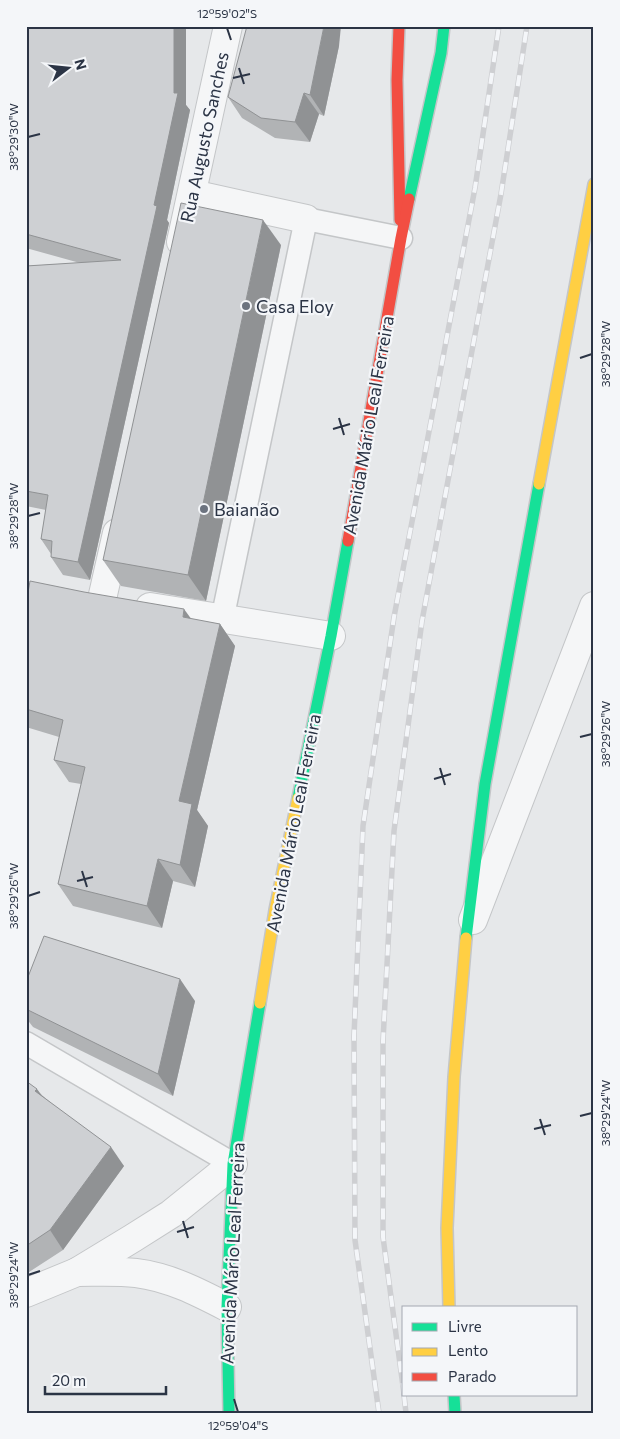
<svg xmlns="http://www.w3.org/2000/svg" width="620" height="1439" viewBox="0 0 620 1439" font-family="Commissioner,sans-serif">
  <rect width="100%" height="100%" fill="#e6e8ea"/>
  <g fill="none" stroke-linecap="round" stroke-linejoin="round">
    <!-- lane casing -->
    <g stroke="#c4c6c8" stroke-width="25">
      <g id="lane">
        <path d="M222 620 306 219 401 238"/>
        <path d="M26 1043 233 1164"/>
      </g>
    </g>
    <!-- street casing -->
    <g stroke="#c4c6c8" stroke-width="30">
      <g id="street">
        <path d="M192 194 306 219"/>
        <path d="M181 242 228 26"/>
        <path d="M102 599 117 533"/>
        <path d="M150 607 331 636"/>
        <path d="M473 920 594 606"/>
        <path d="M77 1272C97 1272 117 1271 136 1273 169 1277 198 1292 227 1307"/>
        <path d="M26 1293 77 1272 133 1238 171 1214 233 1164"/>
      </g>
    </g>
    <!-- fast casing -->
    <g stroke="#c4c6c8" stroke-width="14">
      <g id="fast">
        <path d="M409 199 441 53 444 26"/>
        <path d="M298 798 331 636 348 541"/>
        <path d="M466 938 485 784 539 484"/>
        <path d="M454 1395 455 1413"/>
        <path d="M229 1413 227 1307 233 1164 260 1003"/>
      </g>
    </g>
    <!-- slow casing -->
    <g stroke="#c4c6c8" stroke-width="14">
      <g id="slow">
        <path d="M539 484 594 184"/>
        <path d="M260 1003 275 910 298 798"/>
        <path d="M449 1308 447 1228 454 1077 466 938"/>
      </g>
    </g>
    <!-- jam casing -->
    <g stroke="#c4c6c8" stroke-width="14">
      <g id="jam">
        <path d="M399 26 397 80 400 220"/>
        <path d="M348 541 401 238 409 199"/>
      </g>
    </g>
    <!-- lane -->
    <use href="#lane" stroke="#f5f6f7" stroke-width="22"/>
    <!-- street -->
    <use href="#street" stroke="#f5f6f7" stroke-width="28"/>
    <!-- fast -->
    <use href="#fast" stroke="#16e098" stroke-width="11"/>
    <!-- slow -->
    <use href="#slow" stroke="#ffcf43" stroke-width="11"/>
    <!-- jam -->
    <use href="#jam" stroke="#f24e42" stroke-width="11"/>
    <!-- rail casing -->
    <g stroke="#cecfd2" stroke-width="5.5">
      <g id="rail">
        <path d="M404 1394 383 1237V1041L394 831 422 621 501 194 527 26"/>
        <path d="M404 1395 406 1413"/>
        <path d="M379 1413 355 1240 354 1036 363 826 394 617 475 188 499 26"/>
      </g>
    </g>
    <!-- rail -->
    <use href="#rail" stroke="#f4f6f9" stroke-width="4" stroke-dasharray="11" stroke-linecap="butt"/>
  </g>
  <!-- wall -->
  <g fill="#b1b3b5">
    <path d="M26 26H186V105L190 110 167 220 169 223 90 580 63 575 51 557V554L41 539 46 510 26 506V266L80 263 26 248Z"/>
    <path d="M339 46 324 116 319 114 310 142 275 138 242 118 228 97Z"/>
    <path d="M281 245 206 601 121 586 103 560Z"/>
    <path d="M26 604 191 619 220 624 235 646 197 810 208 826 195 887 173 881 162 928 73 906 58 884 81 784 69 782 54 760 59 737 26 727Z"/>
    <path d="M26 982 195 1001 173 1096 33 1027 26 1018Z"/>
    <path d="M26 1081 43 1096 124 1166 63 1250 26 1274Z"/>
  </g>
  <!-- shaded-wall -->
  <g fill="#909294">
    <path d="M174 26H186V105L190 110 167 220 169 223 90 580 78 562 154 205Z"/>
    <path d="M324 26H341L339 46 324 116 310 95Z"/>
    <path d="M304 93 319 114 310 142 295 122Z"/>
    <path d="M263 220 281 245 206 601 188 575Z"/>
    <path d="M184 609 200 631 183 617Z"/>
    <path d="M220 624 235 646 197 810 208 826 195 887 180 865 179 801Z"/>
    <path d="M158 859 173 881 162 928 147 906Z"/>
    <path d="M180 979 195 1001 173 1096 158 1074Z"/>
    <path d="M37 1089 51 1108 35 1091Z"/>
    <path d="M111 1147 124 1166 63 1250 50 1230Z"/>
  </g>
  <!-- building -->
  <g fill="#ced0d3" stroke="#909294">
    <path d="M26 26H174V93H178L154 205 157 206 78 562 51 557 52 541 41 539 48 495 26 491V266L121 260 26 234Z"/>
    <path d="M247 26H324L310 95 304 93 295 122 261 118 228 97Z"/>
    <path d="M181 203 263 220 188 575 103 560Z"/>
    <path d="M30 581 84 592 184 609 183 617 220 624 179 801 192 804 180 865 158 859 147 906 58 884 85 767 54 760 63 720 26 709V604Z"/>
    <path d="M44 936 180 979 158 1074 26 1009V982Z"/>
    <path d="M26 1081 37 1089 35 1091 111 1147 50 1230 26 1246Z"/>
  </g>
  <!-- ticks -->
  <path fill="none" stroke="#2b3445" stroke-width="2" d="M227 28 231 40M239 68 244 84M233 78 250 74M28 137 40 134M580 358 592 354M339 418 344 435M333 429 350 424M28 516 40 513M580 737 592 734M440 768 445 785M434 779 451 774M82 871 87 887M77 881 93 877M28 896 40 892M580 1116 592 1113M540 1119 545 1135M534 1129 551 1125M183 1221 188 1238M177 1232 194 1227M28 1275 40 1271M234 1399 238 1412"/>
  <!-- markers -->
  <g fill="#6c737f" stroke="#f4f6f9" stroke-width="2">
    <circle cx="246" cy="306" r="5"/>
    <circle cx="204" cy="509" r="5"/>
  </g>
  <g text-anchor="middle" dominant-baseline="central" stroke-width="4.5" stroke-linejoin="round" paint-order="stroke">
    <!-- street labels -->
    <g font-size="18" fill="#2b3445" stroke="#f4f6f9">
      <text transform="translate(204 137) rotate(-78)">Rua Augusto Sanches</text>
      <text transform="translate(368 425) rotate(-80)">Avenida Mário Leal Ferreira</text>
      <text transform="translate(293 823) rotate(-79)">Avenida Mário Leal Ferreira</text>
      <text transform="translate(232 1253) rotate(-87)">Avenida Mário Leal Ferreira</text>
    </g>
    <!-- poi labels -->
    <g font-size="18" fill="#2b3445" stroke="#f4f6f9" text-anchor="start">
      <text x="256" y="306">Casa Eloy</text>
      <text x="214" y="509">Baianão</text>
    </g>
  </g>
  <!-- border -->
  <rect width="620" height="1439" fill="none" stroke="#f4f6f9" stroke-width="55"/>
  <!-- legend -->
  <rect x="402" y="1306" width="175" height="90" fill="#f4f6f9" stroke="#a4a8b1"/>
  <rect x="412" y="1323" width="25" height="8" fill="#16e098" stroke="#a4a8b1"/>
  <text x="448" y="1332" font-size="15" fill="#2b3445">Livre</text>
  <rect x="412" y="1348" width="25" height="8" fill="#ffcf43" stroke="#a4a8b1"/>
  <text x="448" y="1356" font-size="15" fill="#2b3445">Lento</text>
  <rect x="412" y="1373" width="25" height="8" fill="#f24e42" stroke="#a4a8b1"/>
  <text x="448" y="1382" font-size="15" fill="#2b3445">Parado</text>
  <!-- north arrow -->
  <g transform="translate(68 68) rotate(74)" stroke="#f4f6f9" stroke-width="4" paint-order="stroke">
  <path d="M0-4L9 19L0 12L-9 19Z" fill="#2b3445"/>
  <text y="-8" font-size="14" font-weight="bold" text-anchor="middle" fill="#2b3445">N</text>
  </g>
  <!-- scale -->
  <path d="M45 1386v8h121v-8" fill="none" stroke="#2b3445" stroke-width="2.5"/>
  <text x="52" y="1386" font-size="15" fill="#2b3445" stroke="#f4f6f9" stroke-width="4" paint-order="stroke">20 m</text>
  <rect x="28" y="28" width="564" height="1384" fill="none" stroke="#2b3445" stroke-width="2"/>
  <g font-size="12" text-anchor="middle" fill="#2b3445">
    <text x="227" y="18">12°59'02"S</text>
    <text transform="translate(14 137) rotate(-90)" y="4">38°29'30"W</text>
    <text transform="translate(606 354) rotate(-90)" y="4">38°29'28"W</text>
    <text transform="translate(14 516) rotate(-90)" y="4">38°29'28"W</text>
    <text transform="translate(606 734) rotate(-90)" y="4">38°29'26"W</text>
    <text transform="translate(14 896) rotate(-90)" y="4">38°29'26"W</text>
    <text transform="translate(606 1113) rotate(-90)" y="4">38°29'24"W</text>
    <text transform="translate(14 1275) rotate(-90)" y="4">38°29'24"W</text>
    <text x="238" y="1430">12°59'04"S</text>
  </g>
</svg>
